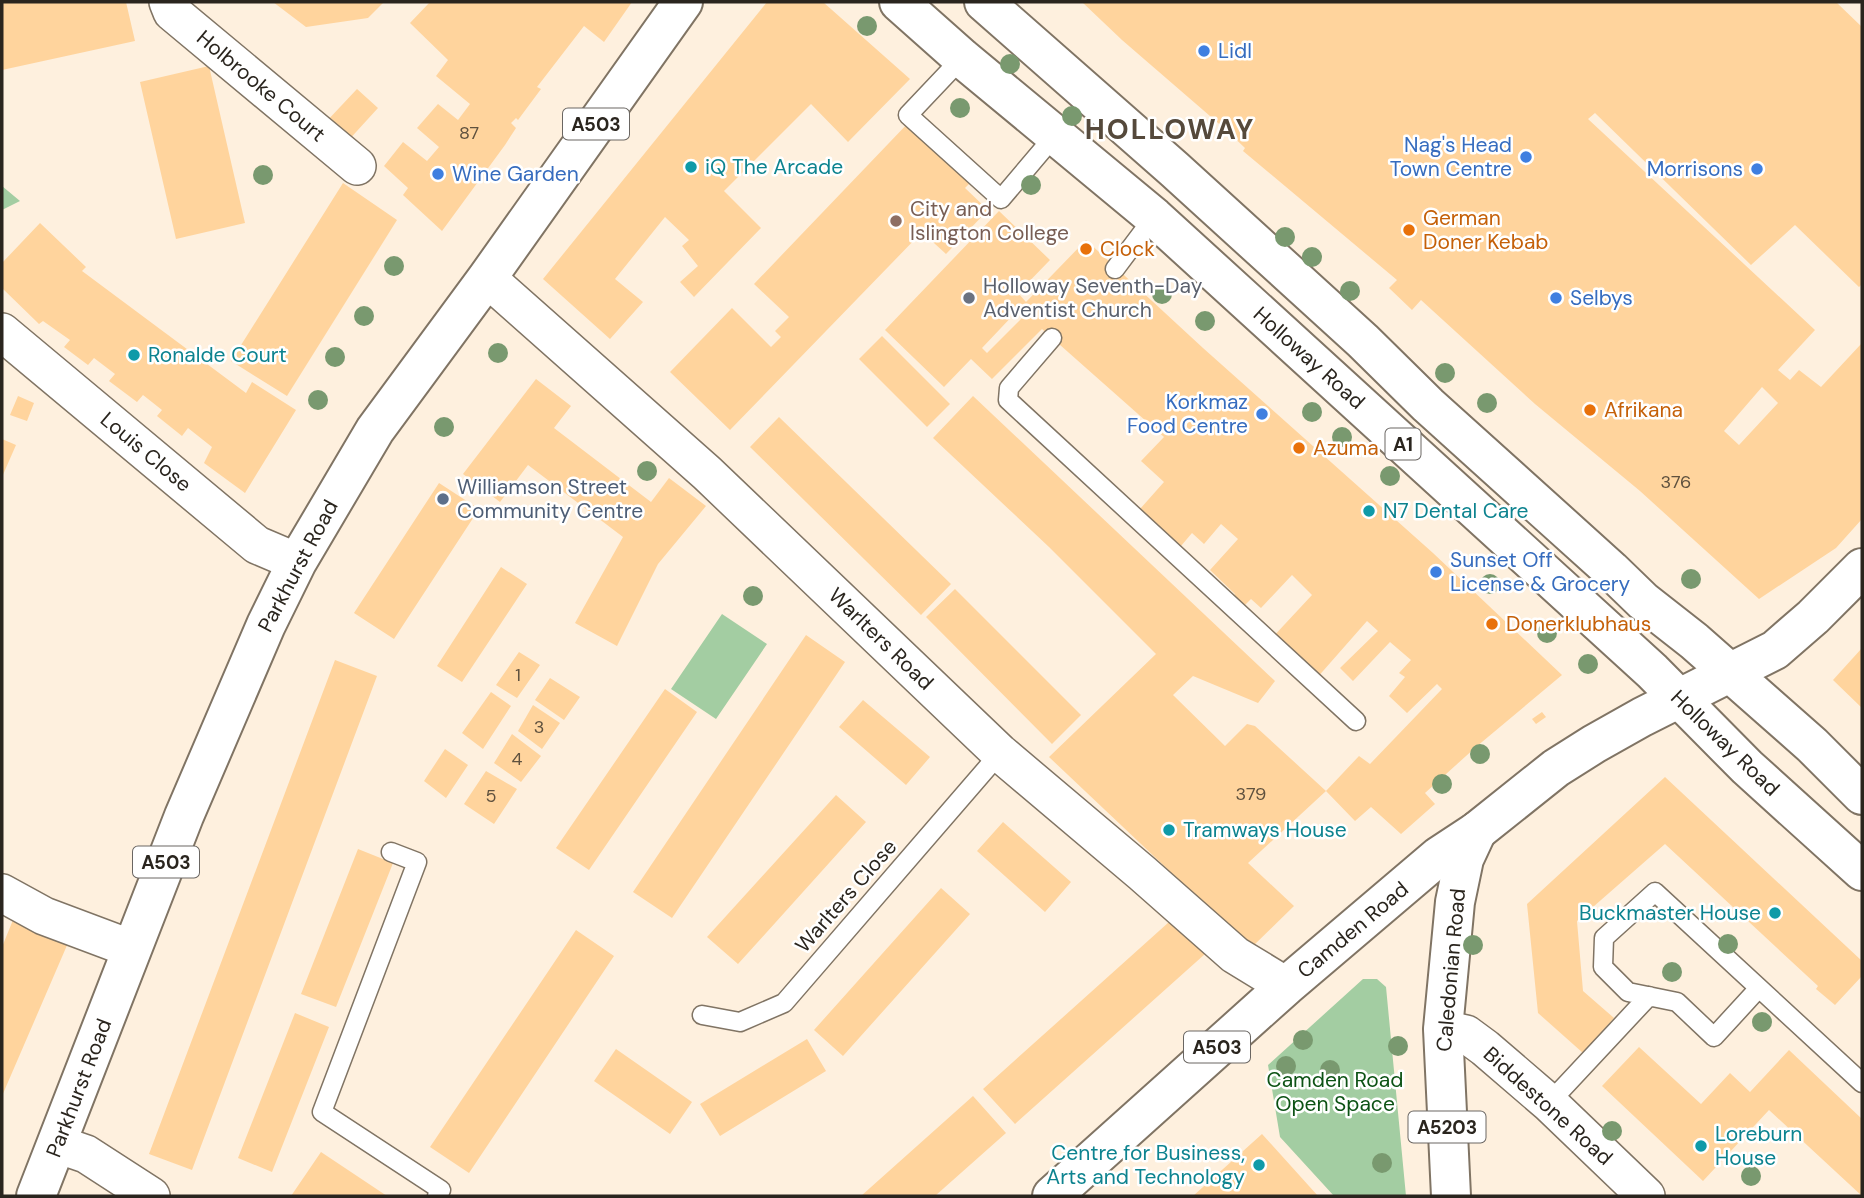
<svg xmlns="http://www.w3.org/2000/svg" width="1864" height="1198" viewBox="0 0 1864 1198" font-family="'DM Sans',sans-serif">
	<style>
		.green { fill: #a3cda2 }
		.building { fill: #ffd49d; fill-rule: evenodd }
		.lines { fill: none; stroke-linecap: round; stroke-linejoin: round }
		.lane-casing { stroke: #807464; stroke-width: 21 }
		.street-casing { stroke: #807464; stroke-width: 40 }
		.primary-casing { stroke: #807464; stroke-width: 42 }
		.highway-casing { stroke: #807464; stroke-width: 42 }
		.lane { stroke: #fff; stroke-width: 18 }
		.street { stroke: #fff; stroke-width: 37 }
		.primary { stroke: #fff; stroke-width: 38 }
		.highway { stroke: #fff; stroke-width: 38 }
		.tree { fill: #79996f }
		.shop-dot { fill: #3f7fe0; stroke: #fff; stroke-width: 2.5 }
		.culture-dot { fill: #0f9aa8; stroke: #fff; stroke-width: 2.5 }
		.education-dot { fill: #8d6e63; stroke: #fff; stroke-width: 2.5 }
		.food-dot { fill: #e8710a; stroke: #fff; stroke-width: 2.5 }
		.worship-dot { fill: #6b7280; stroke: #fff; stroke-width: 2.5 }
		.service-dot { fill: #5c6f8a; stroke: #fff; stroke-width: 2.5 }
		.labels { text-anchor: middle; stroke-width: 5; stroke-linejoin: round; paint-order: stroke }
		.number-label { font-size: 18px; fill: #5f513e }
		.shield { fill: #fff; stroke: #6a6662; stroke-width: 2 }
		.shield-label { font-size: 19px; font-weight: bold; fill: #2a251e }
		.shop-label { font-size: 21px; fill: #366cbe; stroke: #fff; text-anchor: start }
		.street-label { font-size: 21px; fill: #2a251e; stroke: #fff }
		.culture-label { font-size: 21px; fill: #0d838f; stroke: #fff; text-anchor: start }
		.education-label { font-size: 21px; fill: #785e54; stroke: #fff; text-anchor: start }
		.food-label { font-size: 21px; fill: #c56008; stroke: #fff; text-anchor: start }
		.worship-label { font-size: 21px; fill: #5b616d; stroke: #fff; text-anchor: start }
		.service-label { font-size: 21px; fill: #4e5e75; stroke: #fff; text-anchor: start }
		.park-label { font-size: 21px; fill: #0c5214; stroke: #fff }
		.district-label { font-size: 28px; font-weight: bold; letter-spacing: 2px; fill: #55493b; stroke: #fff }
	</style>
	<rect width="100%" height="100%" fill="#fef0de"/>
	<!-- green -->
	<path class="green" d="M2 186 20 201 2 210Z
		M722 614 767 644 716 719 671 689Z
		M1363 979H1377L1386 987 1406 1196H1334L1280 1137 1268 1065Z"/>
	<!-- building -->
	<path class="building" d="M2 2H126L135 41 2 70Z
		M273 2H384L368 18 306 27Z
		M430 2H632L604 42 584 26 537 87 541 89 518 120 516 118 511 123 516 128 505 145 442 231 403 195 408 188 384 166 403 142 427 161 439 147 417 128 438 104 458 120 470 104 436 76 448 60 410 23Z
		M767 2H823L910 79 848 142 811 104 724 191 761 228 694 297 680 282 698 266 682 246 689 240 665 217 615 279 643 302 610 339 543 279Z
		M1082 2H1836L1862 27V284L1859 287 1795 225 1751 265 1595 113 1588 119 1815 330 1778 370 1790 380 1799 370 1821 387 1862 343V519L1836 548 1759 599 1640 491 1535 404 1421 300 1412 310 1389 288 1397 280 1243 151 1245 148 1225 129 1122 40ZM1762 387 1778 403 1739 445 1724 431Z
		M209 66 245 223 176 239 140 82Z
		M357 89 378 108 346 143 325 123Z
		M911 120 973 180 965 188 988 210 946 254 922 232 730 430 670 372 732 308 771 347 781 337 775 331 789 317 754 284Z
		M343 183 397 220 287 396 231 361Z
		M999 211 1050 260 1018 293 1026 302 1086 240 1203 348 1433 553 1562 675 1476 747 1425 793 1435 804 1401 834 1371 807 1355 821 1326 791 1248 863 1294 906 1251 948 1049 757 1156 654 1049 547 933 438 973 396 1275 681 1258 703 1193 676 1173 695 1225 746 1247 724 1255 726 1326 791 1359 756 1370 764 1442 689 1437 684 1407 713 1389 696 1405 677 1399 673 1411 660 1390 642 1353 681 1340 668 1378 631 1367 621 1316 679 1271 639 1312 595 1292 575 1261 608 1251 599 1243 607 1232 598 1235 594 1210 570 1238 539 1221 524 1204 544 1192 533 1181 546 1140 509 1164 482 1141 461 1164 437 1042 329 992 379 971 359 944 387 885 330ZM1020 308 1027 313 987 353 982 348Z
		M40 223 86 267 82 271 246 393 252 382 296 410 245 493 204 463 212 447 188 428 182 436 157 416 162 410 143 395 137 402 109 381 115 374 94 358 88 365 64 347 70 340 43 321 39 324 2 288V263Z
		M882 336 950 404 927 427 859 359Z
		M536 379 571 406 554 428 651 502 669 478 706 506 658 564 617 646 575 623 623 537 528 465 500 502 463 474Z
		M18 396 34 403 27 421 10 415Z
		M779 417 951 584 921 615 750 447Z
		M2 439 16 445 2 477Z
		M439 483 479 509 394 639 354 613Z
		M501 567 527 584 462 682 437 666Z
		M955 589 1081 715 1052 744 926 617Z
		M806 635 845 662 672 918 633 892Z
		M1862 648V708L1833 680Z
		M519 652 540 665 517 698 496 685Z
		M335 660 377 676 192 1170 149 1154Z
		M550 678 580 697 564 720 535 700Z
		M665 689 697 712 589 870 556 848Z
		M491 692 511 706 483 749 462 733Z
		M863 700 930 757 906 785 839 727Z
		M533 705 560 723 542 749 518 731Z
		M1542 712 1546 717 1536 724 1532 719Z
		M512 734 541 756 521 782 494 763Z
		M445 749 468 765 446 798 424 781Z
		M486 771 517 789 494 824 464 804Z
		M1665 777 1862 961V976L1835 1005 1816 989 1818 986 1665 844 1577 921 1583 991 1614 1018 1583 1053 1538 1013 1527 904Z
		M836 795 866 822 738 964 707 937Z
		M1003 822 1071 882 1045 912 977 851Z
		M358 849 393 863 336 1007 301 994Z
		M941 888 970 914 843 1056 814 1030Z
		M13 920 68 943 2 1096V947Z
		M1169 922 1205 954 1015 1124 983 1089Z
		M576 930 614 956 469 1173 430 1147Z
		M295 1013 329 1027 272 1172 238 1158Z
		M807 1039 826 1071 720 1136 700 1104Z
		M1639 1047 1701 1104 1730 1073 1750 1092 1789 1050 1862 1119V1196L1769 1110 1703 1181 1602 1086Z
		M616 1049 692 1102 670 1134 594 1081Z
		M973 1096 1006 1133 935 1196H861Z
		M1262 1134 1318 1196H1193Z
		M321 1152 387 1196H291Z"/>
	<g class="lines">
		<defs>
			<path id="lane" d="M962 58 908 115 1001 199 1056 134
				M1115 269 1154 217
				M1052 338 1009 388 1008 400 1356 721
				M391 852 417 862 322 1112 441 1190 437 1196
				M1758 989 1714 1037 1677 1002 1628 992 1603 967 1604 938 1655 892 1862 1083
				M702 1015 740 1022 784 1003 1000 753
				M1549 1103 1649 996"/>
			<path id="street" d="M168 2 172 12 357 166
				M487 278 707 473 1000 753 1142 873 1235 955 1286 986
				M2 332 257 545 297 562
				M2 893 44 916 132 949
				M1443 1029 1466 1034 1485 1048 1549 1103 1646 1196
				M57 1144 86 1154 151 1196"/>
			<path id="primary" d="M1451 1196 1443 1029 1455 902 1464 859 1477 831"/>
			<path id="highway" d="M899 2 962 58 1154 217 1652 671 1747 767 1862 871
				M984 2 1174 169 1363 341 1428 405 1611 570 1643 601 1694 641 1812 745 1862 795
				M36 1196 184 816 266 625 297 562 375 430 487 278 683 2
				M1052 1196 1286 986 1439 856 1477 831 1556 768 1594 744 1642 717 1775 650 1813 617 1862 568"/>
		</defs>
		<!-- lane casing -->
		<use href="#lane" class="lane-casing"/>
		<!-- street casing -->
		<use href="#street" class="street-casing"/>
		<!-- primary casing -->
		<use href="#primary" class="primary-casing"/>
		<!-- highway casing -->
		<use href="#highway" class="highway-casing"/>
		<!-- lane -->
		<use href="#lane" class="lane"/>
		<!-- street -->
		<use href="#street" class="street"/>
		<!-- primary -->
		<use href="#primary" class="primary"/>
		<!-- highway -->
		<use href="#highway" class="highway"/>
	</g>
	<!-- trees -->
	<g class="tree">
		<circle cx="867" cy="26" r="10"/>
		<circle cx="1010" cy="64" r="10"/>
		<circle cx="960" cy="108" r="10"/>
		<circle cx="1072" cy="116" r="10"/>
		<circle cx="263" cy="175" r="10"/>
		<circle cx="1031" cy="185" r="10"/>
		<circle cx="1285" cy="237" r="10"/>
		<circle cx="1312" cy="257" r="10"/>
		<circle cx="394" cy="266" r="10"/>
		<circle cx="1350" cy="291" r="10"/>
		<circle cx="1162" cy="294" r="10"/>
		<circle cx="364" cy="316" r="10"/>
		<circle cx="1205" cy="321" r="10"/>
		<circle cx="498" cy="353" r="10"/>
		<circle cx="335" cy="357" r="10"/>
		<circle cx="1445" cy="373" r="10"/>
		<circle cx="318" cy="400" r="10"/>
		<circle cx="1487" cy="403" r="10"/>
		<circle cx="1312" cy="412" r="10"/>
		<circle cx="444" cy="427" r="10"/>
		<circle cx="1342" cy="437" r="10"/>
		<circle cx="647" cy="471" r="10"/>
		<circle cx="1390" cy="476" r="10"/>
		<circle cx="1691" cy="579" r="10"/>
		<circle cx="1490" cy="584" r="10"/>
		<circle cx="753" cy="596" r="10"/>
		<circle cx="1547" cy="633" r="10"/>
		<circle cx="1588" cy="664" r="10"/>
		<circle cx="1480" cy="754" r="10"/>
		<circle cx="1442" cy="784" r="10"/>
		<circle cx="1728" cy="944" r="10"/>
		<circle cx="1473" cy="945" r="10"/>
		<circle cx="1672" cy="972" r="10"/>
		<circle cx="1762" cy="1022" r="10"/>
		<circle cx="1303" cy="1040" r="10"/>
		<circle cx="1398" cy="1046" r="10"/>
		<circle cx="1286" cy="1066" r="10"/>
		<circle cx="1330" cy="1070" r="10"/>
		<circle cx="1612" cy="1131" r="10"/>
		<circle cx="1382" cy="1163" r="10"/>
		<circle cx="1751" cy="1176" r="10"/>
	</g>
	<!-- markers -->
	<g class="shop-dot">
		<circle cx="1204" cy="51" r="7"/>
		<circle cx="1526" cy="157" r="7"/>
		<circle cx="1757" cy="169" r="7"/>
		<circle cx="438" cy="174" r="7"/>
		<circle cx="1556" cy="298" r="7"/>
		<circle cx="1262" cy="414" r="7"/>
		<circle cx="1436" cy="572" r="7"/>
	</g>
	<g class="culture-dot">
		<circle cx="691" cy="167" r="7"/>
		<circle cx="134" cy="355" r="7"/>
		<circle cx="1369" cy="511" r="7"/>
		<circle cx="1169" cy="830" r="7"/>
		<circle cx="1775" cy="913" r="7"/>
		<circle cx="1701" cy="1146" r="7"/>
		<circle cx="1259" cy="1165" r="7"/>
	</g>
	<circle class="education-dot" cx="896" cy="221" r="7"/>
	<g class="food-dot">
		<circle cx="1409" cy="230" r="7"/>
		<circle cx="1086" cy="249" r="7"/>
		<circle cx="1590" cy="410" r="7"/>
		<circle cx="1299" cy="448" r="7"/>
		<circle cx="1492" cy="624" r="7"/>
	</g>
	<circle class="worship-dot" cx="969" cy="298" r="7"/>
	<circle class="service-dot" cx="443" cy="499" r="7"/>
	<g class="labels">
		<!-- number labels -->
		<g class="number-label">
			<text x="469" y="139">87</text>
			<text x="1676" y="488">376</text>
			<text x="518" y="681">1</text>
			<text x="539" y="733">3</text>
			<text x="517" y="765">4</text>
			<text x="1251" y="800">379</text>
			<text x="491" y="802">5</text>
		</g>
		<!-- shield labels -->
		<g class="shield">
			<rect x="563" y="108.5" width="66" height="31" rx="5"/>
			<rect x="1385.5" y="428.5" width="35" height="31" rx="5"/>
			<rect x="133" y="846.5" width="66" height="31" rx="5"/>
			<rect x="1184" y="1031.5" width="66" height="31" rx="5"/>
			<rect x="1408.5" y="1111.5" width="77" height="31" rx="5"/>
		</g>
		<g class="shield-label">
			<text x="596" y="131">A503</text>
			<text x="1403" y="451">A1</text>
			<text x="166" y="869">A503</text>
			<text x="1217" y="1054">A503</text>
			<text x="1447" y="1134">A5203</text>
		</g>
		<!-- shop labels -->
		<g class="shop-label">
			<text x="1218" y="58">Lidl</text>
			<text x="1512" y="152" text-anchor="end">Nag's Head<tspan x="1512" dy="24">Town Centre</tspan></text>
			<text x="1743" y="176" text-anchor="end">Morrisons</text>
			<text x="452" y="181">Wine Garden</text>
			<text x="1570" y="305">Selbys</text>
			<text x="1248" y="409" text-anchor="end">Korkmaz<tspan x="1248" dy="24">Food Centre</tspan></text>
			<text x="1450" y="567">Sunset Off<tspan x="1450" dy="24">License &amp; Grocery</tspan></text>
		</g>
		<!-- street labels -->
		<g class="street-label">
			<text transform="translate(261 86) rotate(40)" y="7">Holbrooke Court</text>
			<text transform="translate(1309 358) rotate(42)" y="7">Holloway Road</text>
			<text transform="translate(146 452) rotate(40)" y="7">Louis Close</text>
			<text transform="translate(298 566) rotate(-62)" y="7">Parkhurst Road</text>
			<text transform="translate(881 639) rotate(44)" y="7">Warlters Road</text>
			<text transform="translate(1725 743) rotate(44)" y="7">Holloway Road</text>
			<text transform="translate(846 896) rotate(-49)" y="7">Warlters Close</text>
			<text transform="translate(1353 930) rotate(-40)" y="7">Camden Road</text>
			<text transform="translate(1451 970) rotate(-85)" y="7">Caledonian Road</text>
			<text transform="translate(79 1088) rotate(-69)" y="7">Parkhurst Road</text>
			<text transform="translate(1548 1106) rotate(42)" y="7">Biddestone Road</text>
		</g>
		<!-- culture labels -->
		<g class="culture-label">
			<text x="705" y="174">iQ The Arcade</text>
			<text x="148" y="362">Ronalde Court</text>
			<text x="1383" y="518">N7 Dental Care</text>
			<text x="1183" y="837">Tramways House</text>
			<text x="1761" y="920" text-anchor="end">Buckmaster House</text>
			<text x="1715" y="1141">Loreburn<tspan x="1715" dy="24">House</tspan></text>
			<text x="1245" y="1160" text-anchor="end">Centre for Business,<tspan x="1245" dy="24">Arts and Technology</tspan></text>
		</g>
		<!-- education labels -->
		<g class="education-label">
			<text x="910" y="216">City and<tspan x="910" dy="24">Islington College</tspan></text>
		</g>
		<!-- food labels -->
		<g class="food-label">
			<text x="1423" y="225">German<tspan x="1423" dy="24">Doner Kebab</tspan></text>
			<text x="1100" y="256">Clock</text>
			<text x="1604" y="417">Afrikana</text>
			<text x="1313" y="455">Azuma</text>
			<text x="1506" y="631">Donerklubhaus</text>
		</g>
		<!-- worship labels -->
		<g class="worship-label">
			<text x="983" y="293">Holloway Seventh-Day<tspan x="983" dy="24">Adventist Church</tspan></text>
		</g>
		<!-- service labels -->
		<g class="service-label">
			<text x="457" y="494">Williamson Street<tspan x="457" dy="24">Community Centre</tspan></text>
		</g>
		<!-- park labels -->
		<g class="park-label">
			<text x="1335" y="1087">Camden Road<tspan x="1335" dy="24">Open Space</tspan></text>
		</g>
		<!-- district labels -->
		<g class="district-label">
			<text x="1170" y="139">HOLLOWAY</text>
		</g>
	</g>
	<!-- border -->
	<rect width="1864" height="1198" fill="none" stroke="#2a251e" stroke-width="7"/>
</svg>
